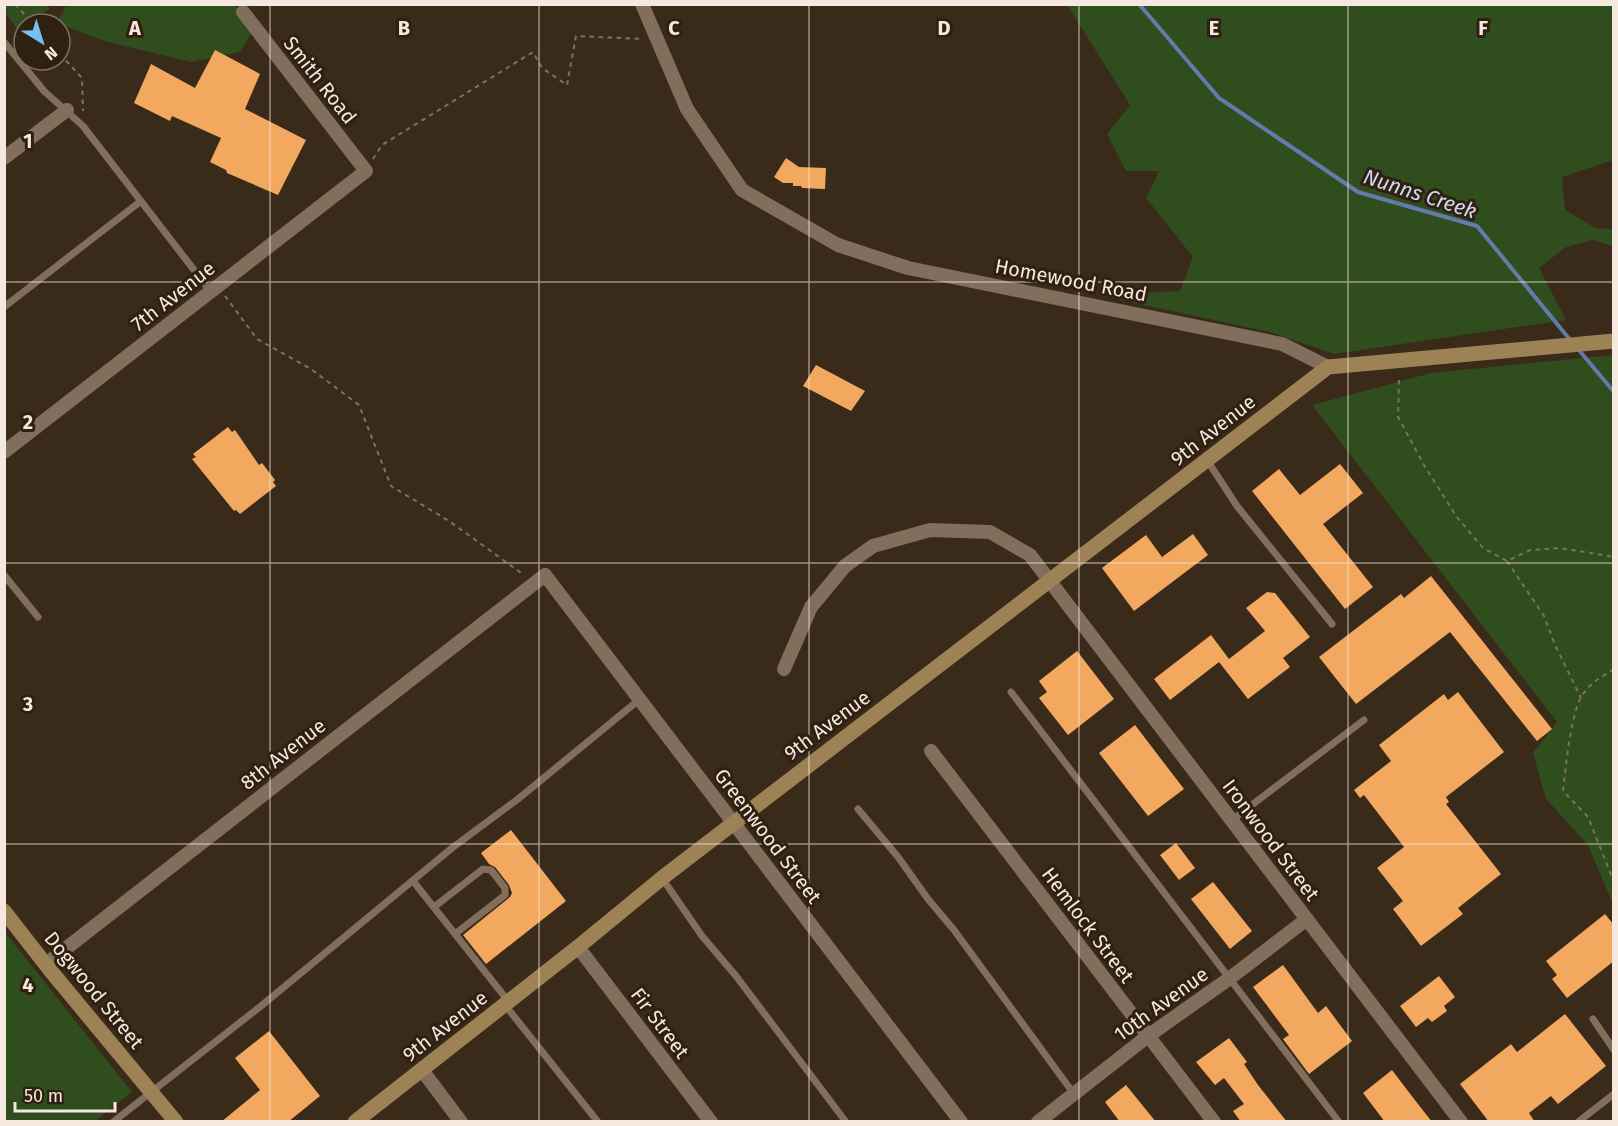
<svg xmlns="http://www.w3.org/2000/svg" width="1618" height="1126" viewBox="0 0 1618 1126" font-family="'Fira Sans',sans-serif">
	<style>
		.green { fill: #304d1d }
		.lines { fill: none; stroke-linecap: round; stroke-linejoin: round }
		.stream { stroke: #627baa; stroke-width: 4 }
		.building { fill: #f2a85e }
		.path { stroke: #7e7063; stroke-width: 2; stroke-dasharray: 4.5 4.5; stroke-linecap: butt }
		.service { stroke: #816e5d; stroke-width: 7 }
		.minor { stroke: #816e5d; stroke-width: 14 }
		.secondary { stroke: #9d8255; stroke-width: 15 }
		.grid { fill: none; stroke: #f4e8df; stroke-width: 1.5; stroke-opacity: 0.55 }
		.labels { text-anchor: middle; stroke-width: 6; stroke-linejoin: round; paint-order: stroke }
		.street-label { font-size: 20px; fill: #f4e8df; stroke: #302011 }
		.water-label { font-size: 21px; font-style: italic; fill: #cdd9ed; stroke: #302011 }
		.grid-label { font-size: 20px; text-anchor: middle; font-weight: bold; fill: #f4e8df; stroke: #302011; stroke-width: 6; stroke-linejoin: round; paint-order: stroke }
	</style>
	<rect width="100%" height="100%" fill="#3a2a1a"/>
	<!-- green -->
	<path class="green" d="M234 4 252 32 240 52 191 62 104 41 57 23 66 5Z
		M4 5H48L49 10 26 20 29 24H24V37L5 13Z
		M1064 5H1613V160L1562 177 1565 210 1596 228 1613 229V246L1593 240 1566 247 1539 268 1566 320 1334 354 1270 332 1097 295 1180 291 1193 257 1146 198 1159 171H1126L1107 134 1130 105 1069 8Z
		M1613 355V904L1588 845 1546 799 1533 753 1557 722 1312 405 1431 373Z
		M4 931 132 1092 95 1121H5Z"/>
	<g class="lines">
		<!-- stream -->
		<path class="stream" d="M1139 4 1219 98 1358 192 1477 226 1571 341
			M1578 349 1614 392"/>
	</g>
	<!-- building -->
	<path class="building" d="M215 50 260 74 245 109 306 140 278 195 227 173 226 170 210 162 221 138 172 116 170 121 134 103 151 64 195 88Z
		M786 158 799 167 826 168 825 189 802 188 801 186H793V183H783L774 177Z
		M816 365 865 391 851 411 803 386Z
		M228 427 232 432 235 430 259 465 262 463 275 480 273 482 276 486 240 514 236 510 234 511 192 459 196 457 193 454Z
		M1340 464 1363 493 1323 524 1373 587 1345 609 1252 491 1279 469 1300 495Z
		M1193 534 1208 555 1134 611 1102 568 1146 535 1162 557Z
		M1431 576 1552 729 1537 741 1450 632 1356 704 1319 657 1401 594 1404 598Z
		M1267 592 1275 593 1310 637 1283 658 1290 667 1248 699 1219 662 1170 700 1154 679 1211 635 1229 659 1265 631 1246 608Z
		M1077 651 1114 699 1068 735 1039 698 1047 692 1039 681Z
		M1458 692 1504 752 1446 797 1449 802 1446 804 1501 874 1458 908 1463 914 1421 946 1393 909 1403 901 1377 868 1404 847 1364 795 1360 798 1354 790 1391 761 1379 745 1444 694 1448 700Z
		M1135 725 1184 789 1148 816 1099 753Z
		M511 830 566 901 486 964 463 935 510 897 512 893 509 885 495 867 489 864 481 853Z
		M1176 843 1195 868 1179 880 1160 855Z
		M1213 882 1252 931 1230 949 1191 899Z
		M1605 914 1614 925V961L1567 998 1552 979 1557 975 1546 961Z
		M1283 965 1318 1013 1326 1006 1352 1041 1309 1074 1283 1039 1289 1035 1253 987Z
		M1439 976 1455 997 1444 1006 1447 1011 1432 1022 1428 1018 1416 1027 1400 1006Z
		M1565 1014 1606 1066 1558 1104 1551 1096 1529 1113 1535 1122H1489L1460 1084 1511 1044 1517 1052Z
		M269 1031 320 1096 288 1122H221L260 1090 235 1058Z
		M1229 1038 1247 1062 1244 1064 1258 1085 1287 1122H1241L1233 1111 1244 1104 1224 1078 1215 1085 1196 1062Z
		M1392 1070 1411 1095 1432 1122H1385L1363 1093Z
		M1126 1085 1156 1122H1120L1105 1102Z"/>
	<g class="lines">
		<!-- path -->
		<path class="path" d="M15 4 33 24
			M60 54 82 78 83 111
			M373 159 382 145 533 52 542 68 567 85 576 36 643 39
			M225 296 257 339 311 369 359 405 391 486 449 521 524 575
			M1399 380 1398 417 1424 465 1456 516 1483 548 1507 561 1530 550 1560 548 1614 557
			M1507 561 1544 616 1555 645 1581 698
			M1614 669C1601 677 1589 684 1581 697 1570 719 1566 766 1563 791L1588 817 1614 882"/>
		<!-- service -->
		<path class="service" d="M4 42 44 91 83 126 211 292
			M4 307 141 201
			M1207 460 1237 506 1332 624
			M4 575 38 617
			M1011 692 1339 1122
			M858 809 898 857 928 899 954 930 1074 1094
			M1232 820 1364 720
			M662 878 702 936 736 976 846 1122
			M413 881 509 1002
			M434 907 483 869 491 870 505 888V895L455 934
			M505 1005 598 1122
			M1593 1019 1614 1050
			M113 1122 261 1006 452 848 518 799 640 699
			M1578 1122 1614 1094"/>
		<!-- minor -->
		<path class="minor" d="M642 4 687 109 742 190 838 245 908 268 1282 344 1328 367
			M4 158 67 110
			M4 452 366 171 243 12
			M784 669 811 607 845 566 873 546 930 530 990 532 1030 555 1461 1122
			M931 751 1214 1122
			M578 947 711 1122
			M46 964 545 575 961 1122
			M422 1070 461 1122
			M1038 1122 1148 1036 1230 978 1307 919"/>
		<!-- secondary -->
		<path class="secondary" d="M4 911 50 970 176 1122
			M355 1122 578 947 662 878 1328 367 1614 341"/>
	</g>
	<!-- grid -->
	<path class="grid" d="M270 4V1122M539 4V1122M809 4V1122M1079 4V1122M1348 4V1122M4 282H1614M4 563H1614M4 844H1614"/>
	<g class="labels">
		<!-- street labels -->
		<g class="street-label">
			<text transform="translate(320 80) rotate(52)" y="7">Smith Road</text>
			<text transform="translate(1071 280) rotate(11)" y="7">Homewood Road</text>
			<text transform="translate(173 296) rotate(-38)" y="7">7th Avenue</text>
			<text transform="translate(1213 430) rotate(-38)" y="7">9th Avenue</text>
			<text transform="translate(827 725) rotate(-37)" y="7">9th Avenue</text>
			<text transform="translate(283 754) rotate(-38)" y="7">8th Avenue</text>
			<text transform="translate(768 836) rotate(53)" y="7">Greenwood Street</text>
			<text transform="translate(1271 840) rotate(53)" y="7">Ironwood Street</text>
			<text transform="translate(1088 925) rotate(53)" y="7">Hemlock Street</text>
			<text transform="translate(94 990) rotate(51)" y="7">Dogwood Street</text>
			<text transform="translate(1161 1004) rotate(-36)" y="7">10th Avenue</text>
			<text transform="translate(660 1023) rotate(53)" y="7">Fir Street</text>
			<text transform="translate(445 1026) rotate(-38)" y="7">9th Avenue</text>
		</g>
		<!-- water labels -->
		<g class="water-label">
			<text transform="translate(1420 194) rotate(18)" y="7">Nunns Creek</text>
		</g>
	</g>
	<g class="grid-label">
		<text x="135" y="35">A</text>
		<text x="404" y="35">B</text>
		<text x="674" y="35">C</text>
		<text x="944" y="35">D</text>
		<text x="1214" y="35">E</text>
		<text x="1483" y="35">F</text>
		<text x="28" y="148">1</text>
		<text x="28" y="429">2</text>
		<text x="28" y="711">3</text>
		<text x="28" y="992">4</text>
	</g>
	<!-- border -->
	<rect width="1618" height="1126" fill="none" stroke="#f4e8df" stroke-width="12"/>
	<!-- north arrow -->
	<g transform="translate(42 42) rotate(142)"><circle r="28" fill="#302011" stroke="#7e7063" stroke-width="1.5"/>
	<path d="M0-4.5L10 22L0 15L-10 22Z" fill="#77bff7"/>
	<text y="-9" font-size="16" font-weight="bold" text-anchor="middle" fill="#f4e8df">N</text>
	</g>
	<!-- scale -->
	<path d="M15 1102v9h100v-9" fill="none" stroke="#f4e8df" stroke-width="3"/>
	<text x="24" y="1102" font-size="18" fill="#f4e8df" stroke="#302011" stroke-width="4.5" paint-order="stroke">50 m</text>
</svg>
